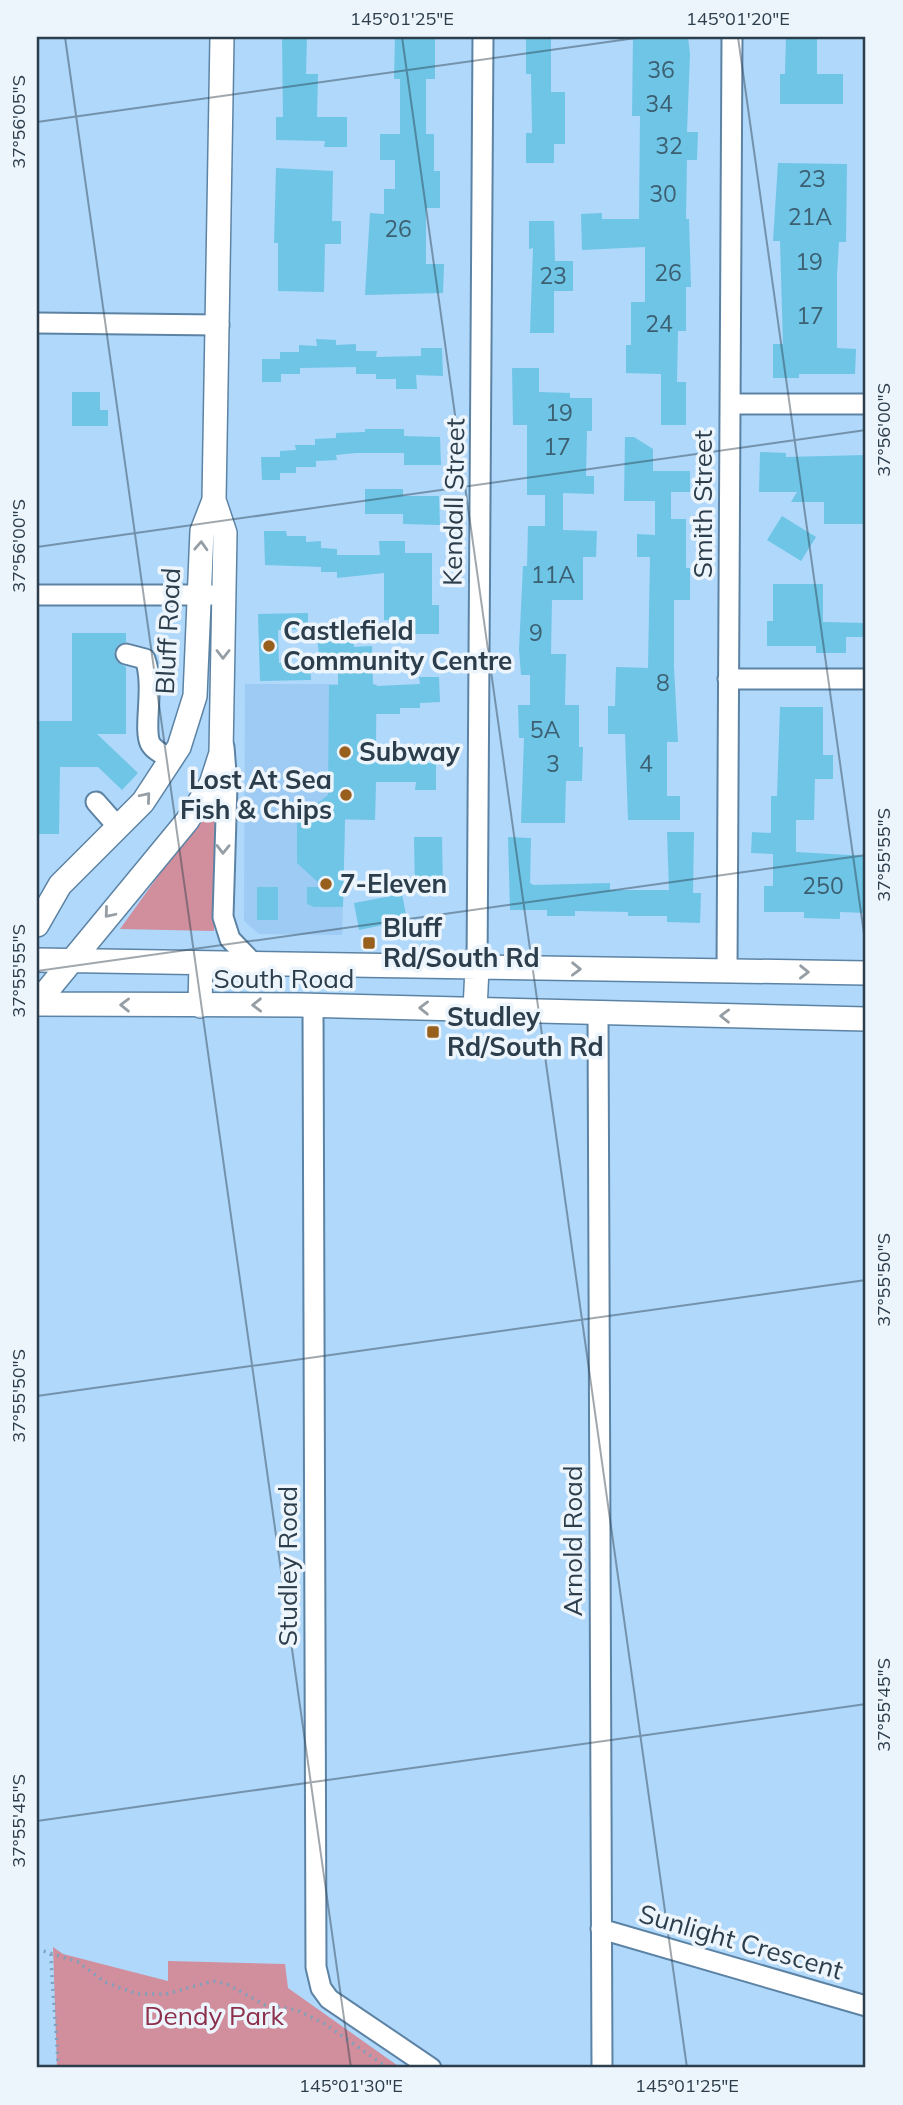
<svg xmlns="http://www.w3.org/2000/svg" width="903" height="2105" viewBox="0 0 903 2105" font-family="Mulish,sans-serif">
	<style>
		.built { fill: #9ecbf3 }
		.green { fill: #d18e9c }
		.building { fill: #6ec5e6 }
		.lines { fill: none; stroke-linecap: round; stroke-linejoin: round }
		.minor-casing { stroke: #5d83a4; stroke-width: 23 }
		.major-casing { stroke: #5d83a4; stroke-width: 26 }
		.path { stroke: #80a0bc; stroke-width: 3.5; stroke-dasharray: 2 5; stroke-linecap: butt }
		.minor { stroke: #fff; stroke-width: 19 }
		.major { stroke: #fff; stroke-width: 23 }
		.oneway { stroke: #969ea5 }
		.ticks { fill: none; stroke: #2c3d4b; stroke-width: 2; stroke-opacity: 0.45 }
		.poi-dot { fill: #995f1d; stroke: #ecf4fc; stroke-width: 2.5 }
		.labels { text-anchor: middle; stroke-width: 7; stroke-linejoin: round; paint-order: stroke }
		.number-label { font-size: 23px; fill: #3c5f72 }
		.street-label { font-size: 26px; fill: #2c3d4b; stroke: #ecf4fc }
		.poi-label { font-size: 26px; font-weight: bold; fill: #2c3d4b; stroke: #ecf4fc; text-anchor: start }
		.park-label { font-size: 26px; fill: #8c304c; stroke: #ecf4fc }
		.neatline { fill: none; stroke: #2c3d4b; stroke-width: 2.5 }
		.ticks-label { font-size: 18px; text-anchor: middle; fill: #2c3d4b }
	</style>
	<rect width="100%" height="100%" fill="#afd8fb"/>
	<!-- built -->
	<path class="built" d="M245 684H377L375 820H345L342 935 259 934 244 921Z"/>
	<!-- green -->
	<path class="green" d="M215 797H218L220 816 214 836V931L120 929Z
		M53 1947 63 1954 168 1981V1961L285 1964 288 1988 401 2068H57Z"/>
	<!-- building -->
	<path class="building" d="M282 37H307L306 74H318L317 117H347V147H324L325 141 276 140V117H283Z
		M395 37H435V79H426V134H434V171H440V208H426V264H444L443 293 365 295 370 213 384 214V189H395V160H380V134H400V79H394Z
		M526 37H551V92H565V144H554V163H526V133H532L531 74H526Z
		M633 37H688L690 54 687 132H698L697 160H687L686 219H689L691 287H686V331H678L677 382H686V425H661V374L626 373V345H631V302H645V247L582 250 581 214 602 213V219H639L640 116H632Z
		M786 37H817V74H843V104H780V74H785Z
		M778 163 847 164 846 242H839L837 275V348L856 349 855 374H799V378H773V344H783L780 241H773Z
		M276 168 333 171 332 221H341V244H325L324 292 278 291V243H274Z
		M529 221H554L555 261H573V291H554V333H530L533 248 529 249Z
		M316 339 336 340V345L356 344V351H377L376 357 421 356V348H442L443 376 416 375 417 389H396V379H376V374H356V367L300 368V374H281V382H262V359H280V352H299V345L317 346Z
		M512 368H539V392L570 393V398H592V431H587L586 476H594V494L563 493V530L597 531 596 557H583V600H552L551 654H566L565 705H579V747H583L582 781H566L565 823H521L524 738H519L518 705H530V675H521L519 649 523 566H527L528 526H545V495H527V425H513Z
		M72 392H100V410H108V426H72Z
		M365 429H404V436L440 437 441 465H404V453H356L336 455 337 460 316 461V467H296V473H280V480H262L261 457H280V451L296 450 295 445H315V439L336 438V433L365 432Z
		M625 437H634L653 449V471H690V492H671V519H686V568H690V600H674V667L678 742H667V796H680V820H628L625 734H608V706H615L616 667 648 668 650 557H637V534L655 535V501H624Z
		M760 452 786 453V457L866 455V524H824V502H791L797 492H759Z
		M365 489H403V496H439L440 525 403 524V514H365Z
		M782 516 816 537 801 561 767 540Z
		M264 531H286L287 536H306V542L321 541V548L337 549V555H380L379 541H405V553H432V605H439V634H413V621L384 620V573L337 578V572H321V567L265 565Z
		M773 584H823V622L866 623V637H846V653H816V646H767V621H773Z
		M308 613V629L278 630 279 663H310L311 680 260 681 258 614Z
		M72 633H126V642L118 645 114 652 117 662 126 667V734H97L138 773 122 790 98 767H60L59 834H37V721H72Z
		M337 633V640H353L354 647 372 646 373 684 377 686 420 684 419 677H439L440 702 420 703V708H400V714H376V748H398V755H415V763H436V790H415L416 782H376L375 820 345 819 343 907H314L307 904V887H323L297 863V820L328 795 329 685H338V656L319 657 317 634Z
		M780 707H823V755H833V779H815L814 820H796V852L866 856V913L840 912V919L804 918V912H764V886H773V854L751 853 752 832 771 833V796H777Z
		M667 832H694L693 893H701L700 923 667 922V916H628V912L575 911V916H547V910H510L508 837 531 838 530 883 534 885 610 883V890H669Z
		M414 837H442L443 890H415Z
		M257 887H278V920H257Z
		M402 894 407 920 359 930 354 903Z"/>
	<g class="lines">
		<defs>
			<path id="minor" d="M37 323 219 325
				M730 404H866
				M37 595H223
				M126 654 145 659C155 686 143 727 150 743 154 751 165 755 172 760
				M728 679H866
				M224 747 227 785 223 917 230 939 254 964
				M96 802 118 827
				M477 968 483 37
				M727 971 732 37
				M313 1005 316 1967 321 1988 329 1999 431 2068
				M598 1013 602 2068
				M601 1929 866 2006"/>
			<path id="major" d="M37 925 60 885 143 802 179 747 195 696 202 531 214 500
				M37 960 866 973
				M37 1003 187 821 211 784 221 753 225 533 214 500 222 37
				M37 1004 300 1005 866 1019
				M200 1006 201 963
				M475 1010 477 968"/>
		</defs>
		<!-- minor casing -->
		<use href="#minor" class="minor-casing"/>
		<!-- major casing -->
		<use href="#major" class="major-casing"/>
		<!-- path -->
		<path class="path" d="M37 1949 78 1962 105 1982 137 1994H166L213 1981 227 1984 265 2005 297 2010 325 2024 388 2068
			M51 1954C52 1993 57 2029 58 2068"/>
		<!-- minor -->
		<use href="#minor" class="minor"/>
		<!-- major -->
		<use href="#major" class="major"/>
	</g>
	<!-- one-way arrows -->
	<defs><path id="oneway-chevron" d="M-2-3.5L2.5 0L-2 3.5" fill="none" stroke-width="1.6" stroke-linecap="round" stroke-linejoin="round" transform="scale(1.75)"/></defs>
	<g class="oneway">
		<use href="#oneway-chevron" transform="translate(201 546) rotate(-87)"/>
		<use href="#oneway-chevron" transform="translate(223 654) rotate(90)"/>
		<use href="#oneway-chevron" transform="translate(146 797) rotate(-50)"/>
		<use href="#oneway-chevron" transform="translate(223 849) rotate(91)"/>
		<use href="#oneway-chevron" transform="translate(109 913) rotate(130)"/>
		<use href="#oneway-chevron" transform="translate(576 969) rotate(1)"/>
		<use href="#oneway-chevron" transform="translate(804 972) rotate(1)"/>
		<use href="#oneway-chevron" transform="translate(125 1005) rotate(-179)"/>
		<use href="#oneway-chevron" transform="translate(257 1005) rotate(179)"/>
		<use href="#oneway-chevron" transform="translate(424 1008) rotate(-179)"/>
		<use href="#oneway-chevron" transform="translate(725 1016) rotate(-179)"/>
	</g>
	<!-- ticks -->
	<path class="ticks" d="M65 37 351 2068M402 37 687 2068M738 37 866 948M37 122 643 37M37 547 866 430M37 971 866 855M37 1396 866 1280M37 1821 866 1704"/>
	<!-- markers -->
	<g class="poi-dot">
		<circle cx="269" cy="646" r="7"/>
		<circle cx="345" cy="752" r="7"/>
		<circle cx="346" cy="795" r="7"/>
		<circle cx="326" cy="884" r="7"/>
		<rect x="362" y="936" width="14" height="14" rx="3.5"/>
		<rect x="426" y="1025" width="14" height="14" rx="3.5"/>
	</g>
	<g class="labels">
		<!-- number labels -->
		<g class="number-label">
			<text x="661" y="78">36</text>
			<text x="659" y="112">34</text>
			<text x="669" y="154">32</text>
			<text x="812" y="187">23</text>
			<text x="663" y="202">30</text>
			<text x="810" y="225">21A</text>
			<text x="398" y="237">26</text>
			<text x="809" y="270">19</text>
			<text x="668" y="281">26</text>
			<text x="553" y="284">23</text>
			<text x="810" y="324">17</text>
			<text x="659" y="332">24</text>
			<text x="559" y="421">19</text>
			<text x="557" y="455">17</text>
			<text x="553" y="583">11A</text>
			<text x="536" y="641">9</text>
			<text x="663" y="691">8</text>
			<text x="545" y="738">5A</text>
			<text x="553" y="772">3</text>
			<text x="646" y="772">4</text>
			<text x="823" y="894">250</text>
		</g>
		<!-- street labels -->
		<g class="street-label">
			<text transform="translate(454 502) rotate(-89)" y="9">Kendall Street</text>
			<text transform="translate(703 504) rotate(-90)" y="9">Smith Street</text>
			<text transform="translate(168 631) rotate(-87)" y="9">Bluff Road</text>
			<text x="284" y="988">South Road</text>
			<text transform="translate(573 1541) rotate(-90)" y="9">Arnold Road</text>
			<text transform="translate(288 1566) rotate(-90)" y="9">Studley Road</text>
			<text transform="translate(741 1942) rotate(16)" y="9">Sunlight Crescent</text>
		</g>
		<!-- poi labels -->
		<g class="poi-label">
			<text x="283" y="640">Castlefield<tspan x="283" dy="30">Community Centre</tspan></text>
			<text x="359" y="761">Subway</text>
			<text x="332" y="789" text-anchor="end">Lost At Sea<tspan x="332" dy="30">Fish &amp; Chips</tspan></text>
			<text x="340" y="893">7-Eleven</text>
			<text x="383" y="937">Bluff<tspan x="383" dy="30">Rd/South Rd</tspan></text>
			<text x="447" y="1026">Studley<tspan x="447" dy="30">Rd/South Rd</tspan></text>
		</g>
		<!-- park labels -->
		<g class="park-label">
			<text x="214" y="2025">Dendy Park</text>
		</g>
	</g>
	<!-- border -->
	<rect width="903" height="2105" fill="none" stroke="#ecf4fc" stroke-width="77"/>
	<rect x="38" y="38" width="826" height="2028" class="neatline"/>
	<g class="ticks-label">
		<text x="402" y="25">145°01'25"E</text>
		<text x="738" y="25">145°01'20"E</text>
		<text transform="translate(19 122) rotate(-90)" y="6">37°56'05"S</text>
		<text transform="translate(884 430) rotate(-90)" y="6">37°56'00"S</text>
		<text transform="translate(19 546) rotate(-90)" y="6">37°56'00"S</text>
		<text transform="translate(884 855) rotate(-90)" y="6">37°55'55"S</text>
		<text transform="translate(19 971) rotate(-90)" y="6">37°55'55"S</text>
		<text transform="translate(884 1280) rotate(-90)" y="6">37°55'50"S</text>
		<text transform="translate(19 1396) rotate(-90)" y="6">37°55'50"S</text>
		<text transform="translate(884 1705) rotate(-90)" y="6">37°55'45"S</text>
		<text transform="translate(19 1821) rotate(-90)" y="6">37°55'45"S</text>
		<text x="351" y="2092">145°01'30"E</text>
		<text x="687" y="2092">145°01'25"E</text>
	</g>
</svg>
